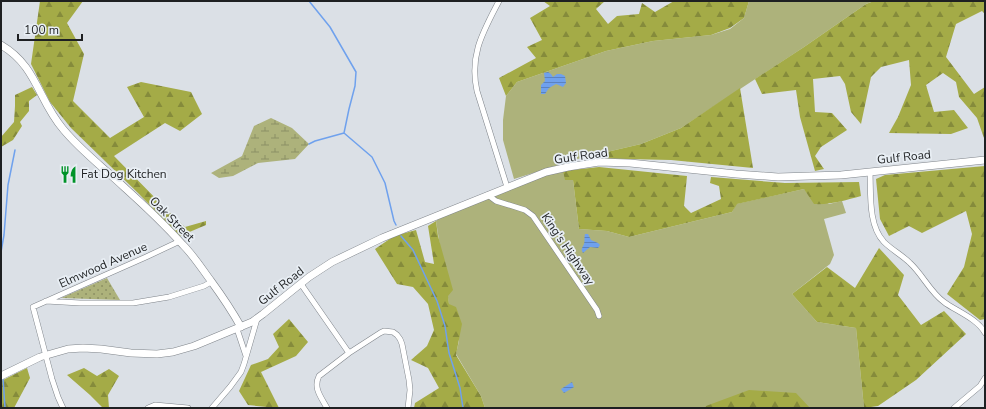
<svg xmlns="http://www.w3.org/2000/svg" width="986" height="409" viewBox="0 0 986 409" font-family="'Nunito Sans',sans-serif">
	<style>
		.grass { fill: #adb27b }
		.forest { fill: url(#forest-firs) }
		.wetland { fill: url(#wetland-marsh) }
		.park { fill: url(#park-dots) }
		.water { fill: url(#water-rules) }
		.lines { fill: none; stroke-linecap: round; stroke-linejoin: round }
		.stream { stroke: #6fa1ed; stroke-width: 1.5 }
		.street-casing { stroke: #7f848a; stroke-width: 6 }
		.secondary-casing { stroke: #7f848a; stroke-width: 8 }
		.street { stroke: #fff; stroke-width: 5 }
		.secondary { stroke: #fff; stroke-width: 7 }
		.labels { text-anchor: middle; stroke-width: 3.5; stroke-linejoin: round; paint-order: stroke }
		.street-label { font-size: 12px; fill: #1e2022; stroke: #e8eef4 }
		.poi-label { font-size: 12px; fill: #1e2022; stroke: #e8eef4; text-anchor: start }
	</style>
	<defs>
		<pattern id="forest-firs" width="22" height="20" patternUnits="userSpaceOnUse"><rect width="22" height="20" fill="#a4ab47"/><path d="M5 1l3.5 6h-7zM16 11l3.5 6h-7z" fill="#858b3b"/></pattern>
		<pattern id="wetland-marsh" width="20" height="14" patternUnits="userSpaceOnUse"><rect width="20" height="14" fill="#adb27b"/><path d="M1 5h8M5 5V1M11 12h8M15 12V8" fill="none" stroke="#8c9064"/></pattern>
		<pattern id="park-dots" width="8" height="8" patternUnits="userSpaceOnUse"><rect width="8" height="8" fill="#adb27b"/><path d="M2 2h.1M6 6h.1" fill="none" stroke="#8c9064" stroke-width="1.8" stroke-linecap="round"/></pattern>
		<pattern id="water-rules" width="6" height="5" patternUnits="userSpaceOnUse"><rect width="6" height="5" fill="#6fa1ed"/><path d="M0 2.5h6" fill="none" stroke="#5b83c0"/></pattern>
	</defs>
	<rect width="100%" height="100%" fill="#dbe0e6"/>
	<!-- grass -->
	<path class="grass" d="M749 1H874L866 4 804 47 681 128 641 144 581 158 514 179 503 140V120L506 96 517 82 606 51 653 41 711 35 730 29 744 18Z
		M563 171 573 180 579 229 607 231 629 237 732 212 736 204 804 189 829 204 842 201 846 213 824 219 834 255 830 264 792 294 817 322 856 328 864 408H485L481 396 456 354 459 341 449 304 436 221 442 216 533 179Z"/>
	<!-- forest -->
	<path class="forest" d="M40 1H83L67 23 84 54 73 101 110 138 144 117 127 87 141 82 191 92 202 114 180 131 165 123 114 156 166 209 185 227 206 221V225L180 236 139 194 71 128 50 102 31 64Z
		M543 1H605L596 9 608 24 617 16 639 14 642 3 655 12 674 1H749L744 18 730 28 711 35 653 41 606 51 517 82 506 96 499 78 536 58 527 47 542 40 530 18 550 6Z
		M874 1H985V14L982 11 956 24 946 57 974 94 985 87V141L977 118 959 97 956 82 943 73 926 85 934 112 954 110 968 128 951 134 889 133 898 117 911 85 909 60 881 67 871 77 861 124 851 112 845 84 840 76 813 79 815 112 832 113 847 130 821 147 815 156 824 169 815 171 800 117 796 90 762 94 755 79 804 47 866 4Z
		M32 87 37 95 29 101V111L20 122 22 126 13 140 1 147V137L14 122 15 106V95Z
		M740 88 753 168 671 160 581 158 641 144 681 128Z
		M985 166V319L980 320 947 294 964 267 972 234 966 211 922 233 909 226 889 236 880 219 876 179 885 175Z
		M599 167 687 176 684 206 691 213 721 199 719 186 710 183 711 177 785 183 859 182 861 196C846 200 831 205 814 204L804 189 737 204 732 212 629 237 607 231 579 229 573 180H565L563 171Z
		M436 221 438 236 453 290 448 296 449 304 456 307 462 324 456 355 481 396 485 408H414L415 403 439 388 428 368 411 360 427 346 434 330 428 304 413 287 397 284 375 249 394 236 416 230 425 262 434 264 428 226Z
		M879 248 904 275 898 295 921 325 944 311 966 334 916 380 878 406 864 408 856 328 817 322 792 294 827 267 855 288Z
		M289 319 308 342 296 356 261 372 279 408H268L267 407 248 405 239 391 251 365 268 359 279 347 273 334Z
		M27 368 30 378 14 408H1V381Z
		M84 368 97 376 109 369 119 376 108 395 109 408H103L90 395 67 375Z
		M749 390 796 393 810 408H705L706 406Z"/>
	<!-- wetland -->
	<path class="wetland" d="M271 118 292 128 309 144 295 159 258 163 233 176 219 178 211 173 242 156 254 126Z"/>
	<!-- park -->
	<path class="park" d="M107 278 120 300 61 298Z"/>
	<!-- water -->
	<path class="water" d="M548 72 551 74 553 77 557 74H561L565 76 566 83 563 87 556 84 549 88 545 94H541V85L545 81 544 73Z
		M585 234H588L591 240 598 243 600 245 598 248 590 247 583 253 582 251C581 248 583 247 584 244 585 241 584 238 585 234Z
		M572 382 574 387 564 393 561 389Z"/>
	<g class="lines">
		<!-- stream -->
		<path class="stream" d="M309 1 330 27 356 72 355 86 349 109 344 133
			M344 133 372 157 385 183 394 221 396 225
			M309 144 315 141 344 133
			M401 236 413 250 437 301 445 326 449 353 460 388 463 408
			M1 252 4 235 8 185 15 150
			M3 378 5 408"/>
		<defs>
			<path id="street" d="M499 1C483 32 469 55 477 91L507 187
				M870 172C871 194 868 225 884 242 892 250 902 255 910 263 923 275 930 292 944 302 956 311 978 319 985 333
				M488 195 496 201 525 210 533 216 597 310 599 316
				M301 284 349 353
				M46 301 80 303H133L169 297 204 286 211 282
				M237 329 246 356
				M63 408 58 397 52 379 33 307 146 257 180 241
				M148 408 155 405 188 408
				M212 408 230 387 241 372 244 364 257 319
				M327 408C321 397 313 388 319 376L349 353 380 333 384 331 393 332 397 335 400 339 402 344 409 380 410 390 408 408
				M954 408 980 386 985 378"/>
			<path id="secondary" d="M1 45C37 66 38 100 63 129 81 151 104 168 125 188 145 206 165 225 183 245 194 256 202 269 211 281 222 296 232 311 241 327
				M1 376 40 357 68 349 83 348 101 349 131 353 157 354 173 352 194 346 252 322 263 314 309 277 332 262 382 238 546 172 568 167 599 162 630 163 736 174 778 177 841 175 985 160"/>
		</defs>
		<!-- street casing -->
		<use href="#street" class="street-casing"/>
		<!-- secondary casing -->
		<use href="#secondary" class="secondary-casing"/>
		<!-- street -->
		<use href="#street" class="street"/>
		<!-- secondary -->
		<use href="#secondary" class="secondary"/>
	</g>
	<!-- icons -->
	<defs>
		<symbol id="restaurant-bare" viewBox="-9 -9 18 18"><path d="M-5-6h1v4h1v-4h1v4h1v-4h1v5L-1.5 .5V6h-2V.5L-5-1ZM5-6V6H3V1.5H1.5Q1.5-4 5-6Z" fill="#009328" stroke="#e8eef4" stroke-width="2.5" paint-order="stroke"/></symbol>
	</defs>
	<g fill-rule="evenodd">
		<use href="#restaurant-bare" x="56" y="162" width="25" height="25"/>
	</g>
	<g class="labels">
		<!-- street labels -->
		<g class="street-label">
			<text transform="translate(581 156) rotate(-8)" y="4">Gulf Road</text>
			<text transform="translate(904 157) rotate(-6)" y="4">Gulf Road</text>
			<text transform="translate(172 219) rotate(45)" y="4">Oak Street</text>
			<text transform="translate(568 249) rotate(56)" y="4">King's Highway</text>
			<text transform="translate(103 265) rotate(-24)" y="4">Elmwood Avenue</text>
			<text transform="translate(281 286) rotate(-38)" y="4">Gulf Road</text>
		</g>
		<!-- poi labels -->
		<g class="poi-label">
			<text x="81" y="178">Fat Dog Kitchen</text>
		</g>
	</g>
	<!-- border -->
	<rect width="986" height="409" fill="none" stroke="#1e2022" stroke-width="4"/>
	<!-- scale -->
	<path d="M18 34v6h64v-6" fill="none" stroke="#1e2022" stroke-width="2"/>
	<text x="24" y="34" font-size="12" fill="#1e2022" stroke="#e8eef4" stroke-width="3" paint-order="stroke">100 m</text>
</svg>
